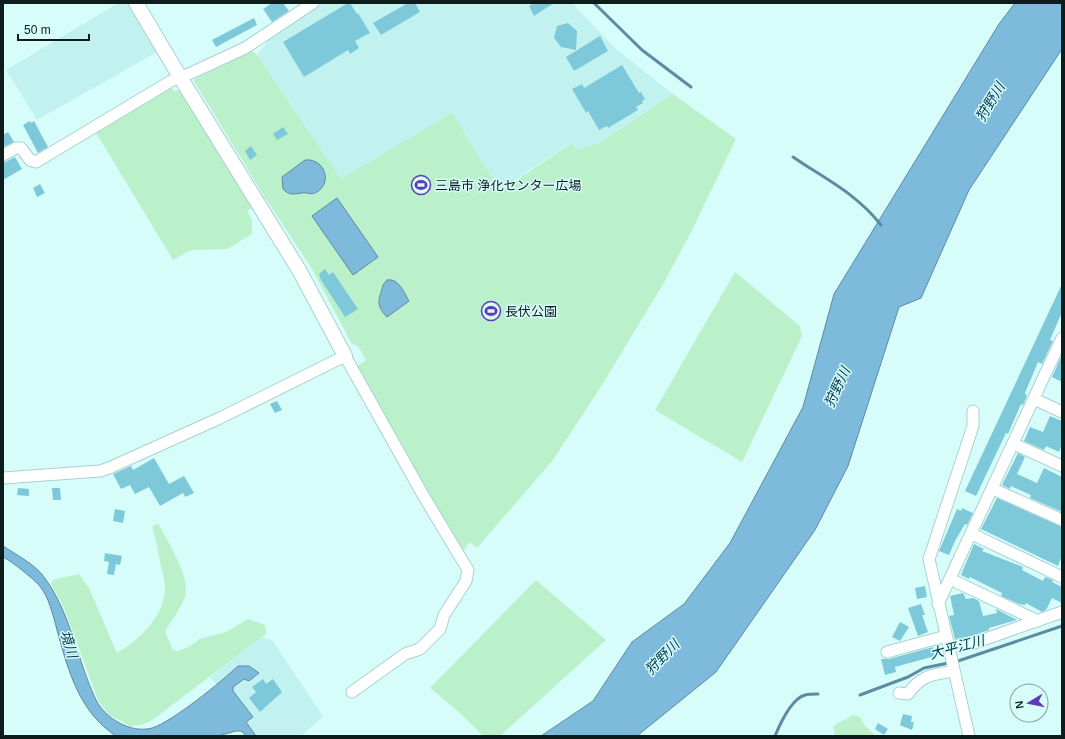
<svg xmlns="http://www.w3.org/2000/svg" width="1065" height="739" viewBox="0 0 1065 739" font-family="Helvetica,'Noto Sans JP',sans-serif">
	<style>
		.built { fill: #c2f2f0 }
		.green { fill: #baf1ca }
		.water { fill: #7dbadb; stroke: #5c8ba2 }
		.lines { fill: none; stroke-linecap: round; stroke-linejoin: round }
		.stream { stroke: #5c8ba2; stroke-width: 3 }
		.building { fill: #7dc9d9 }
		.minor-casing { stroke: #abd1cf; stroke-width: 13 }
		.tertiary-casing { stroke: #abd1cf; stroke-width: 16 }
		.minor { stroke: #fff; stroke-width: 11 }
		.tertiary { stroke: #fff; stroke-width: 14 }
		.labels { text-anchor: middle; stroke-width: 3; stroke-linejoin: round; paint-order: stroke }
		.poi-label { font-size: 13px; fill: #0e1c1c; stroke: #d7fdfb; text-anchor: start }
		.water-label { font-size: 14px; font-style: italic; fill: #00374d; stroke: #d7fdfb }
	</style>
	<rect width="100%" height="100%" fill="#d7fdfb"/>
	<!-- built -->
	<path class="built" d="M118 3H128L157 52 37 120 6 70Z
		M322 3H572L616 49 673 94 599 143 576 150 571 143 395 259 257 55 273 34 317 4 319 6Z
		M262 637 272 640 323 716 302 736H256L210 677Z"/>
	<!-- green -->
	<path class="green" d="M252 51 257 55 341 179 452 113 500 191 572 143 576 150 599 143 673 94 736 139 691 232 666 279 602 385 553 460 477 548 470 542 464 550 457 543 400 446 356 367 366 360 358 346 352 344 312 269 266 199 247 211 252 220V234L227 249 191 250 173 260 95 131 170 85 174 91 180 90 251 205 264 196 194 81 195 79Z
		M735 272 800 326 802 336 742 462 655 410Z
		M158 523C167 541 191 576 185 597 181 609 171 620 165 632L173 650 178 651 188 647 200 639 226 632 248 619 265 625 266 634 151 721 141 725 130 726 108 714 98 700 64 608 51 584 53 580 79 574 89 588 117 653C139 640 164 617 165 589 165 581 162 571 160 562 158 550 156 538 152 527Z
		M536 580 606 640 500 736H483L459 712 430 688Z
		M853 715 860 717 865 726 876 736H835L833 726Z"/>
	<!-- water -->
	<path class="water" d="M1015 3H1062V49L969 190 921 298 899 307 848 466 815 530 716 672 637 736H541L593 701 632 642 684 604 730 543 803 407 834 294 999 24Z
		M305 160C326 158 333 185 315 193 310 195 307 192 302 193 294 194 289 196 283 189L282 177Z
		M337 198 378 257 353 275 312 216Z
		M387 280C399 278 404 293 409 301L387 317C374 304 380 298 383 285Z
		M3 546C15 554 36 565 44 577 71 613 77 660 96 700 105 718 131 734 152 728 172 722 221 682 238 666H249L259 673 249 681 244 679 233 687V691L253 717 246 722 256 736H246L241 731H236L218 736H116C79 712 68 670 57 630 53 615 49 597 39 585 31 577 13 562 3 557Z"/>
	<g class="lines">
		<!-- stream -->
		<path class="stream" d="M594 3 642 50 691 87
			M793 157C825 179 856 193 881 225
			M860 695 908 677 924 668 958 661 1062 626
			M775 736C780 724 791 699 805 695 809 694 814 694 818 694"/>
	</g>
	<!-- building -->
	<path class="building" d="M272 3H283L289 11 272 22 263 9Z
		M348 3H350L357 14 358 13 370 33 355 41 359 48 350 54 348 50 304 77 283 42Z
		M408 3H415L420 12 381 35 373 23Z
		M534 3H554L534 16 529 6Z
		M254 18 257 25 216 47 212 40Z
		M568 23 577 31 576 50 561 47 554 38 557 26Z
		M600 36 608 51 574 71 566 57Z
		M622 65 639 93 641 92 645 99 642 101 643 103 636 107 638 110 608 128 607 126 599 130 588 111 586 113 572 89 582 84 584 88Z
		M30 121 31 123 34 121 48 147 38 153 23 125Z
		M283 127 288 134 277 140 273 134Z
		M8 132 14 142 3 147V135Z
		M251 146 257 155 250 160 245 151Z
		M15 157 22 169 3 180V163Z
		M40 184 45 193 37 197 33 188Z
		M325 269 329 275 333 272 358 309 345 317 321 280 319 274Z
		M1062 284V312L1050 340 1053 341 1042 364 1038 362 1025 393 1027 396 1023 405 1021 404 1008 434 1006 433 976 496 965 491Z
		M1062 355V382L1052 377Z
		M277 401 282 410 275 413 270 404Z
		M1050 416 1062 421V445L1059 452 1046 446 1044 450 1024 441 1030 427 1043 432Z
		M1018 453 1025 457 1017 474 1037 483 1044 468 1062 477V512L1030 498 1031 495 1011 486 1010 489 1002 485Z
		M154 458 169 484 184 476 194 493 185 497 183 493 160 506 149 487 135 494 130 485 121 489 113 474 131 466 133 470Z
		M18 488 29 489V496L17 495Z
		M52 488H60L61 500H53Z
		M997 498 1062 527V556L1058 566 981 529Z
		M962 508 973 513 967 525 965 524 955 541 949 555 939 551 957 509 961 511Z
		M115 509 125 511 123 523 113 521Z
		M974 544 984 549 982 551 1023 567 1022 570 1043 581 1045 577 1053 580 1052 582 1062 587V603L1052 598 1046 610 1042 612 1026 603 1025 605 1019 604 1001 596 1002 593 970 577 969 579 961 575Z
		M105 553 122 556 120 565 116 564 114 575 107 574 109 562 104 561Z
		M925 586 927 597 917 599 915 588Z
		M963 593 966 599 973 598 979 601 983 616 997 613 996 609 1017 620 989 628V630L972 636 955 639 949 616 954 615 950 596Z
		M921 604 925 615H922L928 632 918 636 908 608Z
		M900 622 909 627 900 641 892 637Z
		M933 647 935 656 895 667 896 672 885 675 881 659H889Z
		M263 679 266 684 273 679 282 692 260 712 249 698 256 692 252 687Z
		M903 714 912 716 911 722H914L912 730 900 725Z
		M878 723 888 729 884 735 875 729Z"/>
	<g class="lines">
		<defs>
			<path id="minor" d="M3 155 16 148H21L30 160 36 162 171 81 191 73 245 48 313 3
				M1034 399 1062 412
				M1014 444 1062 466
				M3 478 100 471 109 468 220 418 345 356 423 495 468 570 466 581 444 615 440 629 420 649 405 654 352 692
				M993 489 1062 520
				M972 534 1062 577
				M950 579 1038 621
				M938 604 1062 338
				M948 647 974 643 1062 612
				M887 652 946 636
				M899 693 908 694C921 675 932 675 953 671
				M969 736 929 559 973 426V411"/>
			<path id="tertiary" d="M136 3 180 77 299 270 345 356"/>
		</defs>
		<!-- minor casing -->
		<use href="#minor" class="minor-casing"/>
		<!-- tertiary casing -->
		<use href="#tertiary" class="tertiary-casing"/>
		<!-- minor -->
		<use href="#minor" class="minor"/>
		<!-- tertiary -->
		<use href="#tertiary" class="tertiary"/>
	</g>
	<!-- icons -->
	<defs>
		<symbol id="stadium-ring" viewBox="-11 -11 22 22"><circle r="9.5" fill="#d7fdfb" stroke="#603cb4" stroke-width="1.5"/><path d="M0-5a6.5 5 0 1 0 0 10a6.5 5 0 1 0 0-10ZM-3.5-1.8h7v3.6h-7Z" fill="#603cb4"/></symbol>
	</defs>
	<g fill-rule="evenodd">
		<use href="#stadium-ring" x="410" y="174" width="22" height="22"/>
		<use href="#stadium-ring" x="480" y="300" width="22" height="22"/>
	</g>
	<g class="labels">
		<!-- poi labels -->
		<g class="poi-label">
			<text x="435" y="190">三島市 浄化センター広場</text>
			<text x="505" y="316">長伏公園</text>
		</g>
		<!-- water labels -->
		<g class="water-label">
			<text transform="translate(990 102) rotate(-59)" y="5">狩野川</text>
			<text transform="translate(837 387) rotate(-65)" y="5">狩野川</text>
			<text transform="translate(69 644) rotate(73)" y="5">境川</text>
			<text transform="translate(957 647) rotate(-15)" y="5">大平江川</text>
			<text transform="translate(662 657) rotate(-46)" y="5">狩野川</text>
		</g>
	</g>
	<!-- border -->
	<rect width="1065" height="739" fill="none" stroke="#0e1c1c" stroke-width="8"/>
	<!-- north arrow -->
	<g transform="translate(1029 703) rotate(260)"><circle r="19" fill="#d7fdfb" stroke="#87a3a2"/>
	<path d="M0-3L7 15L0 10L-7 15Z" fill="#603cb4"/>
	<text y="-6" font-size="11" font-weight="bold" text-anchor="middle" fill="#0e1c1c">N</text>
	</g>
	<!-- scale -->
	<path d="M18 34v6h71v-6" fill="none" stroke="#0e1c1c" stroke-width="2"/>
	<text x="24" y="34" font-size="12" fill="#0e1c1c" stroke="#d7fdfb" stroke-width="3" paint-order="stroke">50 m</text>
</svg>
